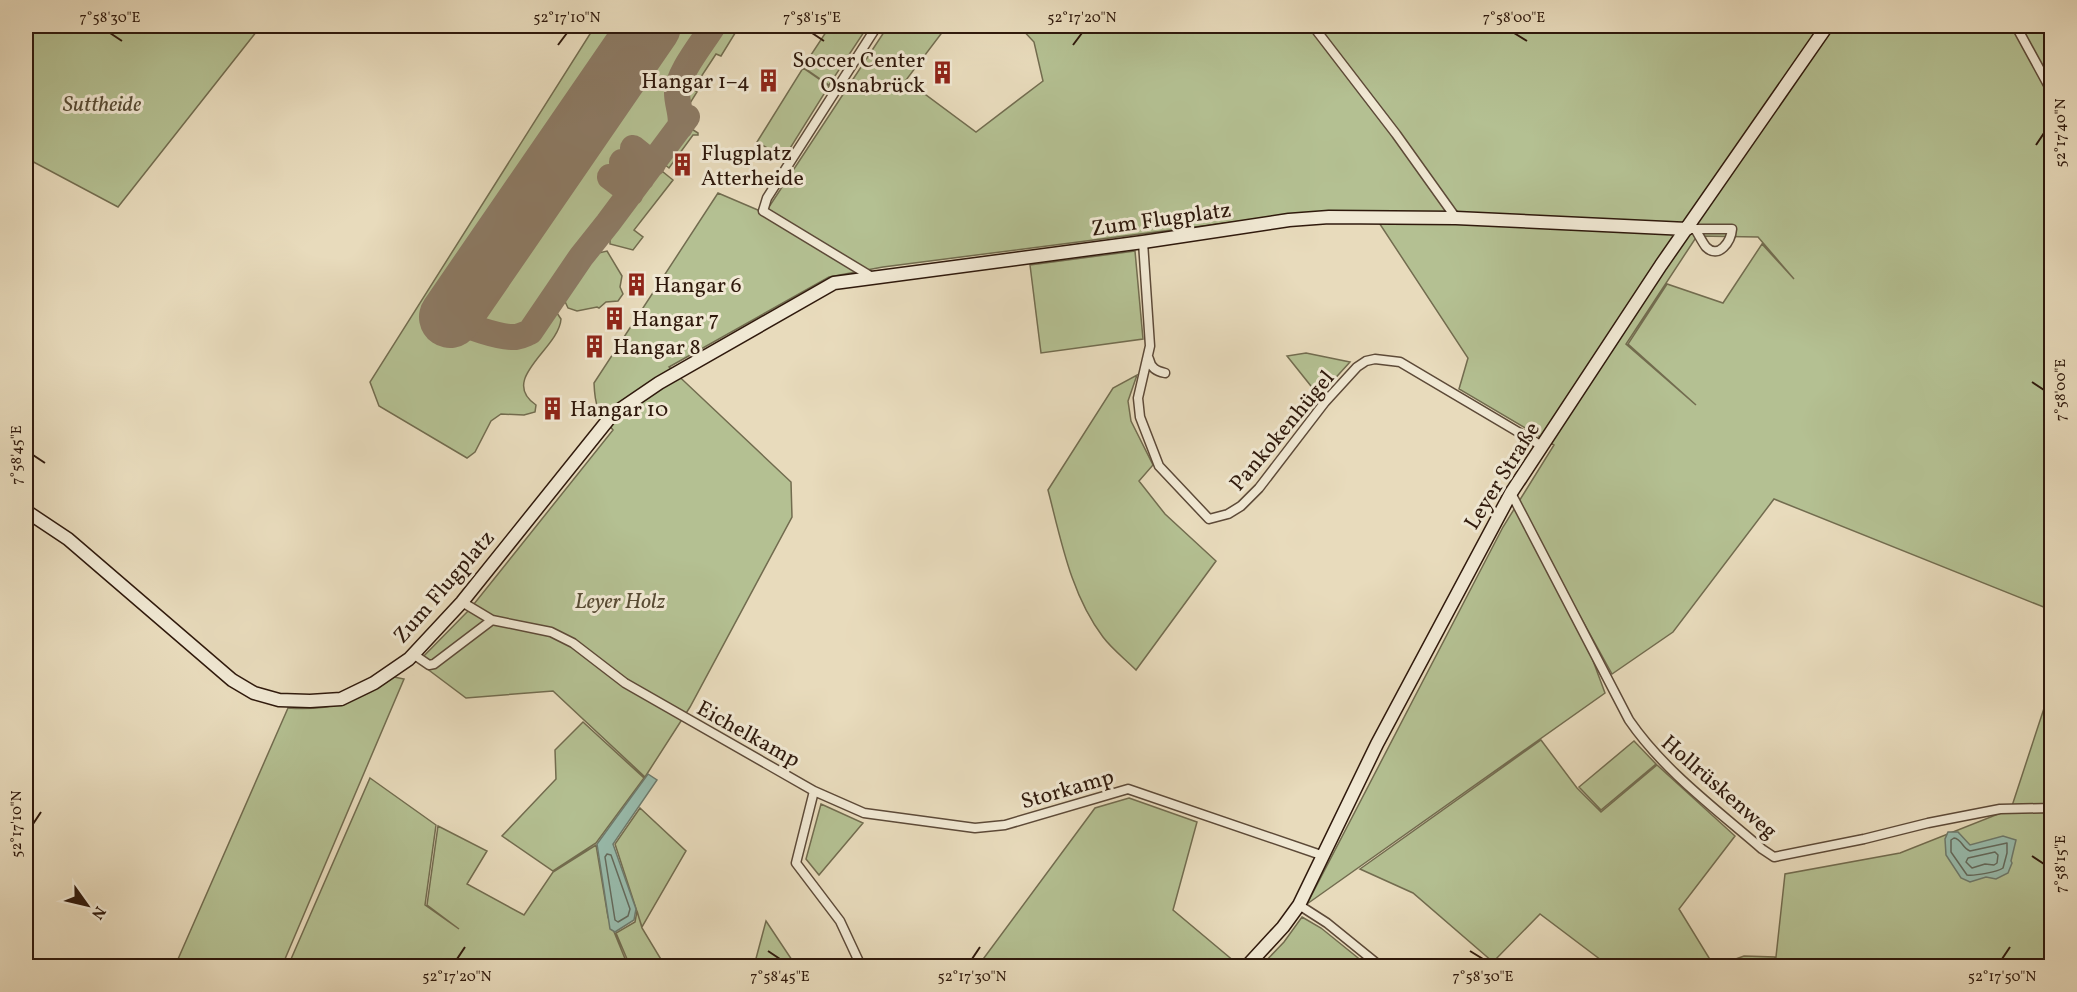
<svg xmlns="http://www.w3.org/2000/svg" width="2077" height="992" viewBox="0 0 2077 992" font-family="Vollkorn,serif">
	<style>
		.green { fill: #b4c092; stroke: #726c4f; stroke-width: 1.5; fill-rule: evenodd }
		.water { fill: #98bbac; stroke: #6e7a6c; stroke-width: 1.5 }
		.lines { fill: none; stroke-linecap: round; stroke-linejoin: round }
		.shore { stroke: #646a5c; stroke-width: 1.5 }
		.taxiway { stroke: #8c7a64; stroke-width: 26 }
		.runway { stroke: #8c7a64; stroke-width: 62 }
		.street-casing { stroke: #5d4a38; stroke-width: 11 }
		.secondary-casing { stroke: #2f190c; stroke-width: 15 }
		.street { stroke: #f0e8d3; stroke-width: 8 }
		.secondary { stroke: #f0e8d3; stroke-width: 12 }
		.ticks { fill: none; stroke: #2f190c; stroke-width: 2 }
		.labels { text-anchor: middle; stroke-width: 6; stroke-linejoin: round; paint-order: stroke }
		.poi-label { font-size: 22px; fill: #2f190c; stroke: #f0e8d3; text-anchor: start }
		.park-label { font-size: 22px; font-style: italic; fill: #574b34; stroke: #f0e8d3 }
		.street-label { font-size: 22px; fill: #2f190c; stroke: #f0e8d3 }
		.neatline { fill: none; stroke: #2f190c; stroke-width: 2 }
		.ticks-label { font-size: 15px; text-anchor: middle; fill: #2f190c }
	</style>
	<rect width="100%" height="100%" fill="#e8dbbc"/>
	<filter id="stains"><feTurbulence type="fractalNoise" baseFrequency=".00333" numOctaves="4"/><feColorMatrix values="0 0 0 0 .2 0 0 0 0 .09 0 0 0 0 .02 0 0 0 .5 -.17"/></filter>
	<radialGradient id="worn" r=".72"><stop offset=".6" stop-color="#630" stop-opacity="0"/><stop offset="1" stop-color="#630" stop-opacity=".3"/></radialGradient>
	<!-- green -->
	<path class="green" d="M26 26H261L118 207 26 158Z
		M595 26H633L428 325 453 344 468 333H474C516 343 525 352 551 312L557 313 561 319C559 349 498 379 536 405L535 412 524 415 501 414 491 421 475 452 467 458 379 406 370 382Z
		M666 26H708L679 72 675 83 673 95 675 125 599 227 593 226 570 258 572 260 526 328C510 336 487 326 471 322L469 315Z
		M720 26H730L737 30 721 56 716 54 693 89 697 92 687 108C667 95 708 37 720 26Z
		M830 26H868L829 85 803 67Z
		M888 26H947L906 80 976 132 1043 81 1034 42 1019 26H2051V610L1774 499 1673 632 1612 674 1569 596 1605 693 1307 904 1503 527 1554 445 1459 389 1468 358 1372 212H1312L883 267 829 277 669 367 791 482 792 517 690 707 645 777 553 691 466 698 418 662 470 609 613 430C598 411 595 408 594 383L718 193 765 213ZM1697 236 1758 237 1794 279 1762 244 1723 303 1667 284 1628 344 1696 405 1626 344Z
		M803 68 829 86 784 158 757 142Z
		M690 128 698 133V135H693L669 168 664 164 665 156 685 130Z
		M656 171 663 172 673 180 634 230 643 237 633 250 610 244V230L613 225Z
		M607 251 622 276 620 287 623 294 618 301 606 302 599 308 597 307 577 311 568 308 562 295 590 255Z
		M1135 251 1143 339 1041 353 1030 265Z
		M1306 353 1350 362 1319 396 1287 356Z
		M1137 375 1128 401 1131 421 1153 465 1139 481 1165 514 1216 561 1136 670C1125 659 1112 649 1103 637 1071 595 1061 540 1048 490L1113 388Z
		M394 677 404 679 282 966H175L288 708C330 711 360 702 394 677Z
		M2051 687V966H1775L1785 874 1900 853 2011 809Z
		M583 722 644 778 596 843 553 871 502 836 556 779 555 750Z
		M1541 740 1577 788 1601 812 1657 765 1735 836 1679 909 1714 966H1609L1540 914 1493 962 1413 893 1360 869Z
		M1634 741 1656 764 1601 810 1579 787Z
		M370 778 436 825 425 905 459 929 427 905 438 826 487 851 467 884 524 915 553 872 596 845 608 917 628 966H288Z
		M1129 798 1197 822 1173 910 1235 962 1231 966H978L1095 808Z
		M821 804 863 823 819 875 806 859Z
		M640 808 686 851 642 927 615 844Z
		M637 911 642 928 665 966H630L616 933 635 922Z
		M1302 917 1321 928 1368 966H1261L1284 942Z
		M766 921 796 966H754Z
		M1744 956 1775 957 1774 966H1716Z"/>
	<!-- water -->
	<path class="water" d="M648 774 657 780 613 844 636 909 634 920 615 932 610 929 597 844Z
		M1948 832H1958L1970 845 2003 836 2016 840 2011 861 2012 863 2008 873 1996 879 1986 877 1970 882 1961 878 1946 855 1945 839Z"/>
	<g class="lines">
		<!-- shore -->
		<path class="shore" d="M1954 838C1962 839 1962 848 1970 851L2007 843V853L2003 868C1997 872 1975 876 1967 875L1951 852V840Z
			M1995 852 1998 855 1997 863 1994 865 1985 864 1972 868 1966 862 1968 858Z
			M607 854 611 855 630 909 628 916 618 922 615 920 605 857Z"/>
		<!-- taxiway -->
		<path class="taxiway" d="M680 127C683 116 677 105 677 93 678 72 702 44 713 26
			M633 148 653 164
			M622 162 642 178
			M610 177 631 193
			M450 317C464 326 500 338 516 337 522 336 525 334 530 332L581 257 608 223 687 117"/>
		<!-- runway -->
		<path class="runway" d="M450 317 650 26"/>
		<defs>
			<path id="street" d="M1313 26 1396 134 1456 218
				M2016 26 2052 92
				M1687 229H1732C1731 241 1719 260 1706 247 1702 242 1699 235 1695 229
				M1143 242 1150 346 1138 398 1140 417 1159 466 1209 519 1228 514 1241 506 1259 488 1325 402 1357 367 1366 361 1375 359 1400 362 1542 446
				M872 277 763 211 767 198 877 26
				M1149 359C1151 368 1156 371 1165 373
				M1511 493 1629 720C1664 771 1716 809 1762 849L1774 857 1864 839 1928 823 2000 809 2052 808
				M462 602 492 620 551 632 573 643 625 683 814 791 864 813 975 828 1005 825 1128 789 1324 856
				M413 654 429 665 434 664 492 620
				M814 791 796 863 840 921 861 966
				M1299 905 1327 923 1380 966"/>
			<path id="secondary" d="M26 511 68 539 232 680 254 693 279 700 310 701 341 699 374 683 409 659 462 602 612 415 659 383 834 283 1143 242 1289 220 1329 217 1456 218 1687 229
				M1247 966 1283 927 1299 905 1377 744 1511 493 1661 265 1827 26"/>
		</defs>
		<!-- street casing -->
		<use href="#street" class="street-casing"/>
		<!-- secondary casing -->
		<use href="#secondary" class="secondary-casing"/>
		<!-- street -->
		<use href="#street" class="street"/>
		<!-- secondary -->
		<use href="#secondary" class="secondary"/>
	</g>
	<!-- ticks -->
	<path class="ticks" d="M110 33 122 41M812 33 824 41M1514 33 1527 41M558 45 567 33M1073 45 1082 33M2036 145 2044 133M2032 382 2044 390M33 455 45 463M33 824 41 812M2032 856 2044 864M768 951 780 959M1470 951 1483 959M457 959 465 947M972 959 980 947M2002 959 2010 947"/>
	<!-- icons -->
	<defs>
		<symbol id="building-bare" viewBox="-9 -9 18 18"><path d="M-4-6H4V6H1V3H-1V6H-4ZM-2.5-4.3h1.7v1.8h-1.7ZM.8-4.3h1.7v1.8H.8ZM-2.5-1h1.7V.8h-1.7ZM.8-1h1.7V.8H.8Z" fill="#8f2418" stroke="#f0e8d3" stroke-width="2.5" paint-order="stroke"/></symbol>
	</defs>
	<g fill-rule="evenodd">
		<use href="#building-bare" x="926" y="56" width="33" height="33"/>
		<use href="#building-bare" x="752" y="64" width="33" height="33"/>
		<use href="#building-bare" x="666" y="148" width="33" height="33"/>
		<use href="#building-bare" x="620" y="268" width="33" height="33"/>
		<use href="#building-bare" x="598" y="302" width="33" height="33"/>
		<use href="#building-bare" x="578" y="330" width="33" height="33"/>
		<use href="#building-bare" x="536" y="392" width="33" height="33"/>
	</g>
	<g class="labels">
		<!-- poi labels -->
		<g class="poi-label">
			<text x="925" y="67" text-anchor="end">Soccer Center<tspan x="925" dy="25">Osnabrück</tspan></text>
			<text x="750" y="88" text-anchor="end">Hangar 1–4</text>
			<text x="701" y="160">Flugplatz<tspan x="701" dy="25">Atterheide</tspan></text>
			<text x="654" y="292">Hangar 6</text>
			<text x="632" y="326">Hangar 7</text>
			<text x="613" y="354">Hangar 8</text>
			<text x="570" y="416">Hangar 10</text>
		</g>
		<!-- park labels -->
		<g class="park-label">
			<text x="102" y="111">Suttheide</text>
			<text x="620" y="608">Leyer Holz</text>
		</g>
		<!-- street labels -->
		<g class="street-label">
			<text transform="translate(1161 218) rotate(-8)" y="8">Zum Flugplatz</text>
			<text transform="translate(1281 430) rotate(-50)" y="8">Pankokenhügel</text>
			<text transform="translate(1501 475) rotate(-58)" y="8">Leyer Straße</text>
			<text transform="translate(443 586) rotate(-49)" y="8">Zum Flugplatz</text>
			<text transform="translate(749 733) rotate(29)" y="8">Eichelkamp</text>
			<text transform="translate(1720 786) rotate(41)" y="8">Hollrüskenweg</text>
			<text transform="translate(1067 788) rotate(-16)" y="8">Storkamp</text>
		</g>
	</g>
	<!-- margin -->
	<rect width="2077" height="992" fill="none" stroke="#e8dbbc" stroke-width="66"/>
	<!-- north arrow -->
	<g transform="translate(87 905) rotate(124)" stroke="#f0e8d3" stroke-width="4.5" paint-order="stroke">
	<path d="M0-4.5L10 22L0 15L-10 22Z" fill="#2f190c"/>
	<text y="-9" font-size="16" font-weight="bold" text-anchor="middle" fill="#2f190c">N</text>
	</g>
	<rect x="33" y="33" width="2011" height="926" class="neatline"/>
	<g class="ticks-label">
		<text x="110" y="22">7°58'30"E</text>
		<text x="567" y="22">52°17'10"N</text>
		<text x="812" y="22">7°58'15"E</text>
		<text x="1082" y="22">52°17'20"N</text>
		<text x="1514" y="22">7°58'00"E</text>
		<text transform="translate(2060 133) rotate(-90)" y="5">52°17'40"N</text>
		<text transform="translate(2060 390) rotate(-90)" y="5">7°58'00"E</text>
		<text transform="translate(16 455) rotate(-90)" y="5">7°58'45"E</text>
		<text transform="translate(16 824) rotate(-90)" y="5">52°17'10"N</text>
		<text transform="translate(2060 864) rotate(-90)" y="5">7°58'15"E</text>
		<text x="457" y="981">52°17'20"N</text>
		<text x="780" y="981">7°58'45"E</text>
		<text x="972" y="981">52°17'30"N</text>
		<text x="1483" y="981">7°58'30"E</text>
		<text x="2002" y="981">52°17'50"N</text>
	</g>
	<rect width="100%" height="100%" filter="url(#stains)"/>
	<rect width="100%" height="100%" fill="url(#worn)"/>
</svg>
